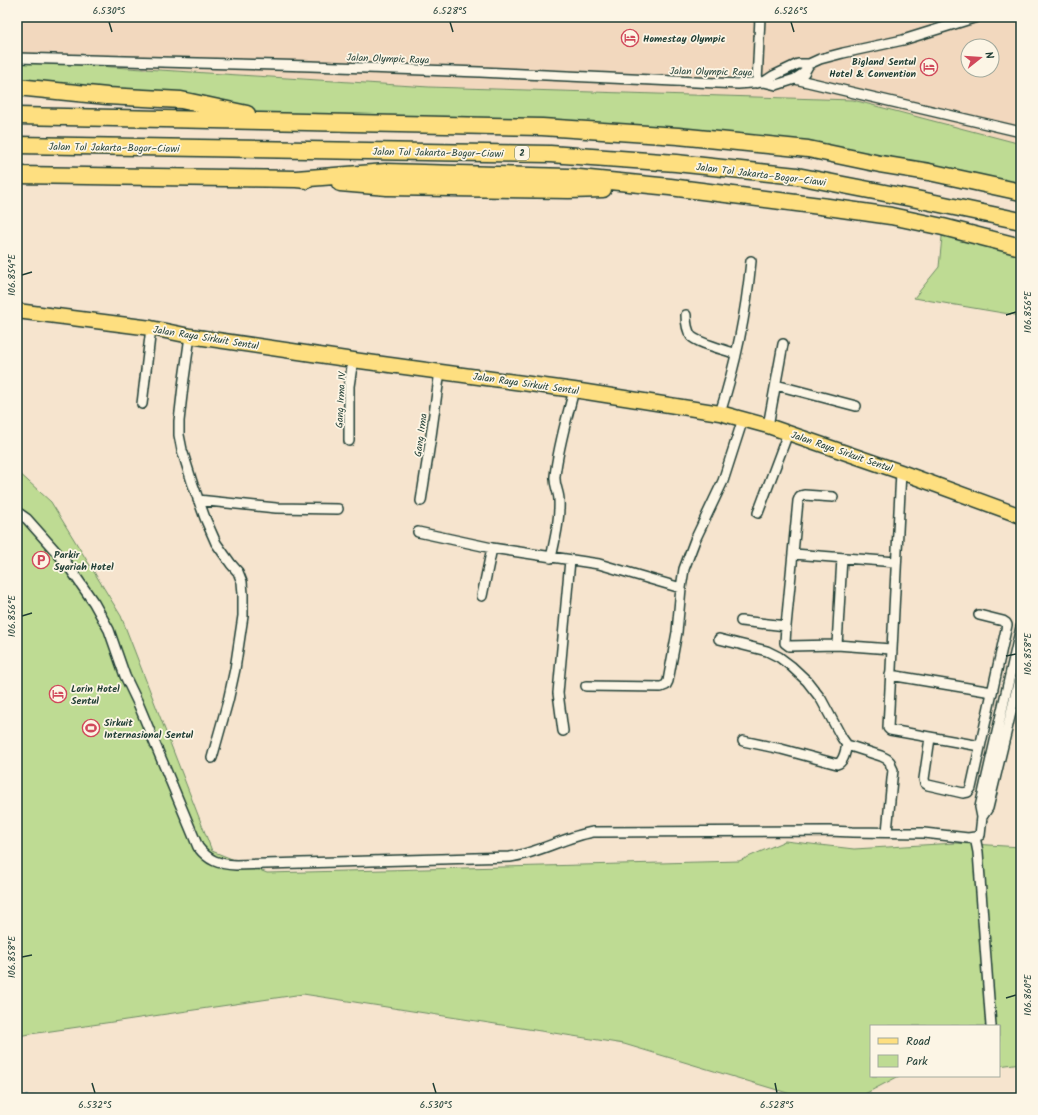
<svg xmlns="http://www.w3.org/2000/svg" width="1038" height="1115" viewBox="0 0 1038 1115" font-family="Kalam,sans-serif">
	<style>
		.built { fill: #f2d8be; fill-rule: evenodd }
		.green { fill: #bedb93; stroke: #6e8c64 }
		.water { fill: #9cd1fa; stroke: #6a96ab }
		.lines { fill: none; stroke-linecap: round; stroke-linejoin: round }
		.minor-casing { stroke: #1f3d34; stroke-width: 12 }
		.primary-casing { stroke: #1f3d34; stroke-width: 17 }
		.motorway-casing { stroke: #1f3d34; stroke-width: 19 }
		.minor { stroke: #fcf5e5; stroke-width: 9 }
		.primary { stroke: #fedf80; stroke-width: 14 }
		.motorway { stroke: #fedf80; stroke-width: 16 }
		.ticks { fill: none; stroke: #1f3d34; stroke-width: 1.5 }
		.labels { text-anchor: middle; stroke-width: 3.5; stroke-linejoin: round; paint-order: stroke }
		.shield { fill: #fcf5e5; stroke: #617469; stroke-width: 1 }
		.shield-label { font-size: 9px; font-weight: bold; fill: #1f3d34 }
		.poi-label { font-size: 10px; font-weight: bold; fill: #1f3d34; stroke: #fcf5e5; text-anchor: start }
		.street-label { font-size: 10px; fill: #1f3d34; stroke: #fcf5e5 }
		.neatline { fill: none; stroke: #1f3d34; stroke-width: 1.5 }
		.ticks-label { font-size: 10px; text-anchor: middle; fill: #1f3d34 }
	</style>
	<rect width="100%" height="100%" fill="#f6e4ce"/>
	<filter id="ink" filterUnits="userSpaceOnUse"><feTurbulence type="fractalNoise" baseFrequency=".025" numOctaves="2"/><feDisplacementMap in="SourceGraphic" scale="8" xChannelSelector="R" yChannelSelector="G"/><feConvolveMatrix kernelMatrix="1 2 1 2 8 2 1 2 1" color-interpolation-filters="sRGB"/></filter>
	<g filter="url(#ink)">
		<!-- built -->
		<path class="built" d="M17 17H1021V144L853 100 429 87 17 61ZM968 46H992V70H968Z"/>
		<!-- green -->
		<path class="green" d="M17 61 429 87 853 100 1021 144V192L929 172 678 136 287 122 181 100 17 87Z
			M943 227 1021 247V316L914 298 939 267Z
			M17 471 51 502 121 616 212 851 267 873 739 861 785 841 854 849 956 843 1021 847V1063L999 1066V1026H871V1076H899L861 1096 830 1098H804L624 1044 303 994 17 1036Z"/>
		<!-- water -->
		<path class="water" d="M17 1095 79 1098H17Z"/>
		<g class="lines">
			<defs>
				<path id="minor" d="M17 58 310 66 480 72 738 84 764 82 776 85 795 79 804 73 809 64
					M795 79 1021 132
					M764 82 773 76 798 64H809L820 59 843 53 903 40 977 17
					M757 83 760 17
					M686 315C686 322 687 330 691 336 697 343 726 350 736 354
					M190 336 183 386 179 421V435L182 450 192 482 205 518 216 543 231 564 238 572 242 582 243 594V616L235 669 228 701 212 758
					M776 385 856 406
					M142 404 151 328
					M720 413C736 364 746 313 751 261
					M768 426 783 344
					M349 441V386L353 360
					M901 472 888 728 890 730 980 746
					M833 497 804 495 800 496 798 501 786 626 785 643 789 646 837 645 891 649
					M198 500 276 508 338 509
					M421 501 430 443 440 371
					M17 512 27 519 67 564 94 603 109 630 125 676 138 703 198 847C209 861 218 864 236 865L510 857C539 853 564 837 593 832L829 831 852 832 924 833 968 838 975 837 980 835 982 817 980 807 1021 627
					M758 513 788 433
					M418 532 492 548 599 564 681 588
					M794 554 896 562
					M551 558C555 539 560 519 559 500 559 492 554 485 555 476 558 447 567 418 574 390
					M482 596 492 548
					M741 621 786 626
					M719 639 767 651 779 657 791 666 807 681 821 699 842 738 847 745 881 756 887 759 890 762 891 766 893 770 892 779 887 832
					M837 645 842 558
					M890 675 992 692
					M586 686 661 687 666 685 668 681 677 632 681 588 684 569 695 540 723 481 743 419
					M563 731 558 693 570 560
					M930 738 924 779 925 783 928 785 963 793 968 792 971 788 1007 625 1006 623 1003 621 979 615
					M743 741 781 749 837 764C844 762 845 752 847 745
					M982 817 988 808 1021 671
					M975 837 978 852 991 1026"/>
				<path id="primary" d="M17 311 151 328 190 336 353 360 574 390 720 413 768 426 901 472 1021 516"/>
				<path id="motorway" d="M17 87 107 96 181 100 247 114
					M17 116 542 127 678 136 808 149 880 164 929 172 1021 192
					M17 145 550 154 676 163 797 176 921 200 1021 221
					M17 175 296 179 307 180
					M296 179 386 172 569 177 670 187 828 207 891 216 943 227 1021 247
					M340 183 387 187 569 190 603 189"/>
			</defs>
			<!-- minor casing -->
			<use href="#minor" class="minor-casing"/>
			<!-- primary casing -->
			<use href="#primary" class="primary-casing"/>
			<!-- motorway casing -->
			<use href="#motorway" class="motorway-casing"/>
			<!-- minor -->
			<use href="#minor" class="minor"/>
			<!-- primary -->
			<use href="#primary" class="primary"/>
			<!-- motorway -->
			<use href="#motorway" class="motorway"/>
		</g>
	</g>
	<!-- ticks -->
	<path class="ticks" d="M109 22 112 32M450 22 453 32M791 22 794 32M22 275 32 272M1006 315 1016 312M22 616 32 613M1006 656 1016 654M22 957 32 955M1006 998 1016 995M92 1083 95 1093M433 1083 436 1093M775 1083 777 1093"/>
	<!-- icons -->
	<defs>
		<symbol id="hotel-ring" viewBox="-11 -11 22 22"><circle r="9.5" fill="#fcf5e5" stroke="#d1495b" stroke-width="1.5"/><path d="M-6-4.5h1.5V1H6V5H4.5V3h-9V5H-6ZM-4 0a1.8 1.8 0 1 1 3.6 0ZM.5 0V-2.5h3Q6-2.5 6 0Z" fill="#d1495b"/></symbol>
		<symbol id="parking-ring" viewBox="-11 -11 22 22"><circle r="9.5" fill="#fcf5e5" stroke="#d1495b" stroke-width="1.5"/><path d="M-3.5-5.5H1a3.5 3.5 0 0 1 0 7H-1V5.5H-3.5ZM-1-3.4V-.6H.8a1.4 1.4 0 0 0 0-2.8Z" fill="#d1495b"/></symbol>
		<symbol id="stadium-ring" viewBox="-11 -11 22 22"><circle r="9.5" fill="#fcf5e5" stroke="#d1495b" stroke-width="1.5"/><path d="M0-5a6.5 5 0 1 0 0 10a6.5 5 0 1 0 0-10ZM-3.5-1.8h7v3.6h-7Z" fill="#d1495b"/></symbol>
	</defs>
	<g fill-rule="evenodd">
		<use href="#hotel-ring" x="620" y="28" width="20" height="20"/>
		<use href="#hotel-ring" x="919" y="57" width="20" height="20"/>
		<use href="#parking-ring" x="31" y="550" width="20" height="20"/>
		<use href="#hotel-ring" x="48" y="684" width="20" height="20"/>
		<use href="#stadium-ring" x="81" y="718" width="20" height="20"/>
	</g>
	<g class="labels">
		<!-- shield labels -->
		<rect class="shield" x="515" y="146" width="14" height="14" rx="3"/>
		<g class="shield-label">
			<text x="522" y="156">2</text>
		</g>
		<!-- poi labels -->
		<g class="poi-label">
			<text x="643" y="42">Homestay Olympic</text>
			<text x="916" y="65" text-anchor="end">Bigland Sentul<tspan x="916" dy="12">Hotel &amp; Convention</tspan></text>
			<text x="54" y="558">Parkir<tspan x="54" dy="12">Syariah Hotel</tspan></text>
			<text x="71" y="692">Lorin Hotel<tspan x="71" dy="12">Sentul</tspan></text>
			<text x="104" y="726">Sirkuit<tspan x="104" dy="12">Internasional Sentul</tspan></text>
		</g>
		<!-- street labels -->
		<g class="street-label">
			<text transform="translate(388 58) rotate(2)" y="4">Jalan Olympic Raya</text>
			<text transform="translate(711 71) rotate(1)" y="4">Jalan Olympic Raya</text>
			<text transform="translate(114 147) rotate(1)" y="4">Jalan Tol Jakarta–Bogor–Ciawi</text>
			<text transform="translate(438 152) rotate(1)" y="4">Jalan Tol Jakarta–Bogor–Ciawi</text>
			<text transform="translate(761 174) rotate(7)" y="4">Jalan Tol Jakarta–Bogor–Ciawi</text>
			<text transform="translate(206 337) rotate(9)" y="4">Jalan Raya Sirkuit Sentul</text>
			<text transform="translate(526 383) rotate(8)" y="4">Jalan Raya Sirkuit Sentul</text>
			<text transform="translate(340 400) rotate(-87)" y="4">Gang Irma IV</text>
			<text transform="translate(420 435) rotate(-82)" y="4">Gang Irma</text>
			<text transform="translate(842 451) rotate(19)" y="4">Jalan Raya Sirkuit Sentul</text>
		</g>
	</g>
	<!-- margin -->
	<rect width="1038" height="1115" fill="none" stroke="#fcf5e5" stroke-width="44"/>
	<!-- legend -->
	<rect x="870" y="1025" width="130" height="52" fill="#fcf5e5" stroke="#a4ab9e"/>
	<rect x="878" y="1038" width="20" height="6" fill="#fedf80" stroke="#a4ab9e"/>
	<text x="906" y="1045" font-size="12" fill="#1f3d34">Road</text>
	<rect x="878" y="1055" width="20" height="12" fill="#bedb93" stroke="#a4ab9e"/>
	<text x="906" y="1065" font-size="12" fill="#1f3d34">Park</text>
	<!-- north arrow -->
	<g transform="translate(980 58) rotate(73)"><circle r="19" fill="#fcf5e5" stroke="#a4ab9e"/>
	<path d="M0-3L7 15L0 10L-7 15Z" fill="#d1495b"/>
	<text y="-6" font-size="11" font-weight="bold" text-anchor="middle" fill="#1f3d34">N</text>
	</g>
	<rect x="22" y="22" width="994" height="1071" class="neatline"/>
	<g class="ticks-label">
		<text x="109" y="14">6.530°S</text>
		<text x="450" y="14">6.528°S</text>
		<text x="791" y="14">6.526°S</text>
		<text transform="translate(11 275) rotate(-90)" y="4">106.854°E</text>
		<text transform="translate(1027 312) rotate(-90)" y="4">106.856°E</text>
		<text transform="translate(11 616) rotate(-90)" y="4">106.856°E</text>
		<text transform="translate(1027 654) rotate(-90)" y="4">106.858°E</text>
		<text transform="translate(11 957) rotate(-90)" y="4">106.858°E</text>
		<text transform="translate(1027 995) rotate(-90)" y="4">106.860°E</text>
		<text x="95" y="1108">6.532°S</text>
		<text x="436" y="1108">6.530°S</text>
		<text x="777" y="1108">6.528°S</text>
	</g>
</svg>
